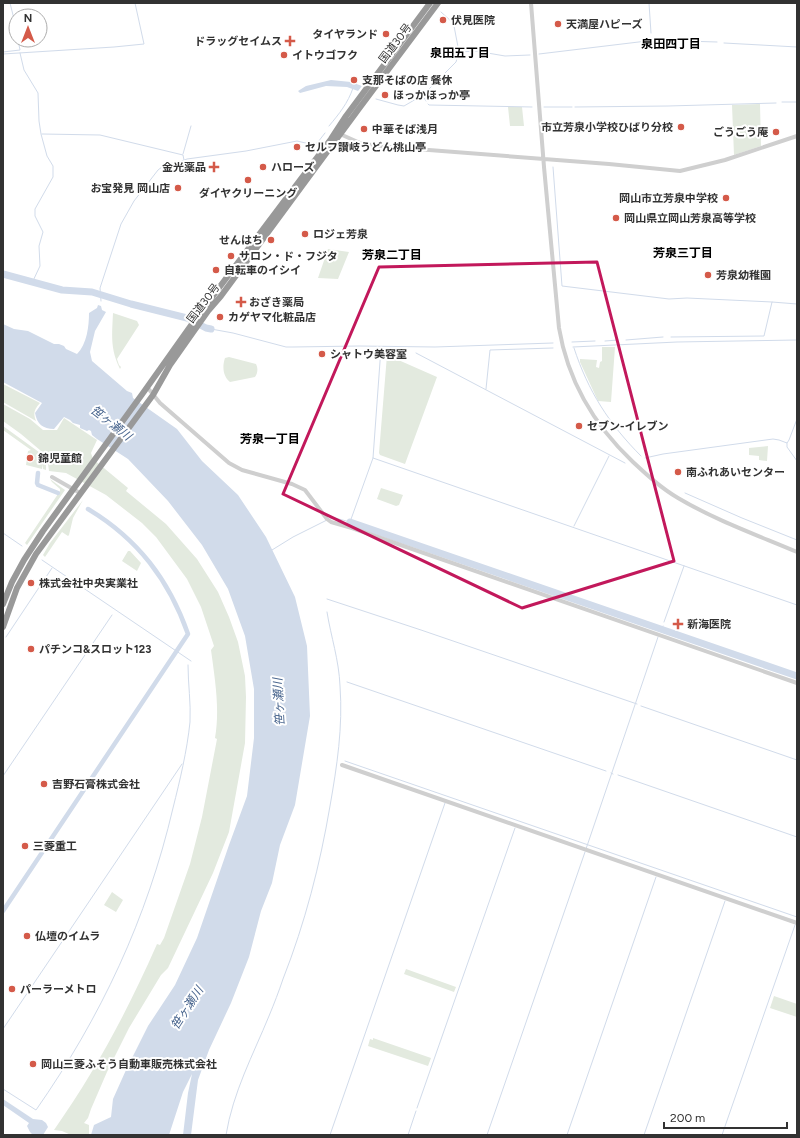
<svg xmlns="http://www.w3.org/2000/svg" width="800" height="1138" viewBox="0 0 800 1138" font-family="Figtree,'Noto Sans JP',sans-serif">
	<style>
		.green { fill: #e3eadf }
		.water { fill: #d1dbea }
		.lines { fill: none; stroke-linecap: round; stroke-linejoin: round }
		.stream { stroke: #d1dbea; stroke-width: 1 }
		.canal { stroke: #d1dbea; stroke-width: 4.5 }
		.river { stroke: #d1dbea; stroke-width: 7 }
		.minor { stroke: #cfcfcf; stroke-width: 4 }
		.highway { stroke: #999; stroke-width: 6 }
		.marked { fill: none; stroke: #c2185b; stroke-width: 3; stroke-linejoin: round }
		.poi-dot { fill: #d45a49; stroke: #fff; stroke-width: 1.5 }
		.labels { text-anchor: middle; stroke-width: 4; stroke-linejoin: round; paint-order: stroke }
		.poi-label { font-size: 11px; font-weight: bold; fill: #323232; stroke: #fff; text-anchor: start }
		.street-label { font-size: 11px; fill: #323232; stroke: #fff }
		.neighbourhood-label { font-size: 12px; font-weight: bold; fill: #000; stroke: #fff }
		.water-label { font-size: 12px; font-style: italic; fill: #47648d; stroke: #fff }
	</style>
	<rect width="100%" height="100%" fill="#fff"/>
	<!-- green -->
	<path class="green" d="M760 104 761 146 734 155 732 105Z
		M508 107H522L524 126H510Z
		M328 249 349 252 338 279 318 278Z
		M113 313 137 321 139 325 117 359 119 365 121 367 120 369C110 349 112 335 113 313Z
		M602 347H615L611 402 598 401 580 362V359L597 360 596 367 599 368 600 362 602 361Z
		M387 355 437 377 405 464 380 455 379 453Z
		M229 357 256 364C258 368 258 373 255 377L230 382C223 376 222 367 225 358Z
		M3 384 40 403C34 410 33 413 36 421L3 402Z
		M3 404 30 419 43 430H57L64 418 97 440 91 453 93 459 128 488 126 491 166 524 197 559 218 592 229 617 238 642 245 676 246 697 245 743 229 832 213 873 168 968 161 975 129 1028 107 1072 91 1109 88 1118 84 1123 89 1125V1135H71L62 1131 54 1130C96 1070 127 1012 157 944L160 945 164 938 190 864 202 817 217 739 215 738C220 709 215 680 211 650L214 646 201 607 187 579 156 537 142 523 106 495 66 473 49 471 47 456 21 434 3 421Z
		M3 426 43 455 46 462V470L43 469 42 464V469L26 465 28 451 31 450 3 430Z
		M768 446 767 461 759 460V456L749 455V448Z
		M50 479 65 490 27 545 25 543 60 491V489L52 482Z
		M381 488 403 495 399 505 396 506 377 499Z
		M83 500 73 518 69 535 68 536 62 532 45 557 43 555 50 543Z
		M128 551H130L141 563 137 571 122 561Z
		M112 892 123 900 116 912 104 905Z
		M406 969 456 987 454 992 404 974Z
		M774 996 797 1004V1017L770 1008Z
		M373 1038 431 1058 428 1066 368 1046 370 1039 373 1040Z"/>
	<!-- water -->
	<path class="water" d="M331 80 351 82 362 86 358 91 347 87 326 86 300 93 298 91 306 86Z
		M98 305 101 306 102 310 106 312 95 331 90 352 92 361 127 391 132 393 133 398 177 429 202 461 238 495 266 537 295 597 307 646 310 716 295 805 280 845 272 883 261 911 249 957 231 1003 209 1050 198 1080 191 1135H183L188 1093 192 1074 183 1092 169 1135H91L94 1125 111 1117 113 1099 126 1070 148 1026 175 985 197 938 229 845 247 796 254 738V689L245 636 228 589 202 545 168 501 128 459 97 439 92 435 91 431 89 430 87 431 80 428V425L73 423 70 420 64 417 54 429C43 429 37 424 35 413L42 403 3 382V324L14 329 28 331 54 344H59L64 346 66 349 77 354C87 344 89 326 89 313L97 308Z
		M3 1099 33 1119 42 1120 46 1123 48 1127 43 1135H33L30 1132 27 1126 29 1123 3 1105Z"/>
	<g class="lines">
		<!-- stream -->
		<path class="stream" d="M10 3 16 27
			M649 3 651 33
			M684 41 717 42
			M724 43 797 47
			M3 52 20 50 18 40
			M460 52 476 51 505 56 530 55
			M20 53 24 70 38 93 39 121 41 134 47 156 53 166V177L35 209V216L43 232 39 246 40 266 32 283
			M3 54 114 47 144 44 135 3
			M539 54 647 41
			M423 96 426 101
			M376 99 398 105 404 106 423 95 456 62 459 52 454 26 452 22 441 12
			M782 102H797
			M428 104 429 105 532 107
			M544 107H572
			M575 107 668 106 776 103
			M329 126C339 114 348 103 353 88
			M42 134 100 135 183 155 184 160
			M183 154 191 126
			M553 167 562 286 669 299 687 298 772 302
			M101 301 100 288 121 224 134 201 158 170 167 163H177L187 159 246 151 297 141 314 145 318 142 325 133
			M211 329 233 333 286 347H293L359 346 435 347 553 343
			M671 337 764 336 772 302 797 304
			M626 340 663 337
			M605 341 618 340
			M572 342 595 341
			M573 347 677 342 797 340
			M574 348C588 391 609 424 641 456
			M416 353 625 463
			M486 389 490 350 553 348
			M787 443V447L797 461
			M373 458 797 605
			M645 458 663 454 773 439 779 440 787 443 789 440 797 419
			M685 493 742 518 797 540
			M330 519 335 518 350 522 373 458 381 348
			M574 526 609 456
			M3 533 22 546
			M272 550 293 537 327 520
			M42 560 191 661
			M327 599 421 630 637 704
			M664 622 684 566
			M662 629 663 626
			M660 631 661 629
			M6 637 52 568
			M347 682 606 771
			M641 706 797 760
			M345 761 797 917
			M611 773 613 774
			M618 775 797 837
			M3 776 112 615
			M586 849 658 637
			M3 1029 182 764
			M3 1089 36 1110C101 1017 147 919 173 808 180 780 187 751 190 722 191 703 188 684 188 665
			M417 1108 515 828
			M226 1135C233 1092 253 1055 269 1016 274 1004 279 991 283 979 305 923 320 865 330 806 337 766 343 727 340 686 339 660 331 637 327 612
			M330 1135 445 803
			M408 1135 416 1111
			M487 1135 585 852
			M567 1135 656 877
			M644 1135 725 901
			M722 1135 795 925"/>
		<!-- canal -->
		<path class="canal" d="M38 473 37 483 38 485 58 493
			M3 911 188 634C169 580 138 539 88 509"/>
		<!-- river -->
		<path class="river" d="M3 274 62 290 92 292 131 304 187 318 206 328 211 329
			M350 522 797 676"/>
		<!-- minor -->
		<path class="minor" d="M531 3 544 167 559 328C568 382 594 425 633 462 647 475 661 488 678 498 715 520 757 535 797 552
			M340 134 360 143 377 146 609 164 680 171 725 160 797 136
			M147 387 160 403 229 463 242 470 292 484 305 490 327 519 331 522 352 528 797 683
			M52 477 80 493
			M342 765 797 923"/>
		<!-- highway -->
		<path class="highway" d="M3 604 12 582 24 560 43 531 143 393 197 317 331 139 346 116 430 3
			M3 627 17 588 36 554 153 395 170 365 208 311 221 296 358 110 438 3"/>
	</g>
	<!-- marked area -->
	<path class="marked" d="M597 262 674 561 522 608 283 494 379 267Z"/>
	<!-- markers -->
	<g class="poi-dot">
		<circle cx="443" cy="20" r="4"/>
		<circle cx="558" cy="24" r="4"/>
		<circle cx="386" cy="34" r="4"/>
		<path d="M288 35h4v4h4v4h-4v4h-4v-4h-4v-4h4z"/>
		<circle cx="284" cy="55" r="4"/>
		<circle cx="354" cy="80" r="4"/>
		<circle cx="385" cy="95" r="4"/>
		<circle cx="681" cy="127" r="4"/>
		<circle cx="364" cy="129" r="4"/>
		<circle cx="776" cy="132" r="4"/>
		<circle cx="297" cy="147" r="4"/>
		<path d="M212 161h4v4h4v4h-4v4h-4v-4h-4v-4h4z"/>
		<circle cx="263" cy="167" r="4"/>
		<circle cx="248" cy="180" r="4"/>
		<circle cx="178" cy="188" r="4"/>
		<circle cx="726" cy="198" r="4"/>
		<circle cx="616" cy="218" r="4"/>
		<circle cx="305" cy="234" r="4"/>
		<circle cx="271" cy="240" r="4"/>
		<circle cx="231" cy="256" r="4"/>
		<circle cx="216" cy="270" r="4"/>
		<circle cx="708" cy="275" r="4"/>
		<path d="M239 296h4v4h4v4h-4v4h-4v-4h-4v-4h4z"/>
		<circle cx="220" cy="317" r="4"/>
		<circle cx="322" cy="354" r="4"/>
		<circle cx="579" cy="426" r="4"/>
		<circle cx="30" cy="458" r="4"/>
		<circle cx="678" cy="472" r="4"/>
		<circle cx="31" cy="583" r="4"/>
		<path d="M676 618h4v4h4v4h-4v4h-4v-4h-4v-4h4z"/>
		<circle cx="31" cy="649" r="4"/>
		<circle cx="44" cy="784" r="4"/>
		<circle cx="25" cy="846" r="4"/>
		<circle cx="27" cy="936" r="4"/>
		<circle cx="12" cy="989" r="4"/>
		<circle cx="33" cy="1064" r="4"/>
	</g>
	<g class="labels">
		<!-- poi labels -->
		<g class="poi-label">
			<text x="451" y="24">伏見医院</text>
			<text x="566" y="28">天満屋ハピーズ</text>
			<text x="378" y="38" text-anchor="end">タイヤランド</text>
			<text x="282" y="45" text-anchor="end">ドラッグセイムス</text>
			<text x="292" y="59">イトウゴフク</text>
			<text x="362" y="84">支那そばの店 餐休</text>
			<text x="393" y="99">ほっかほっか亭</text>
			<text x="673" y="131" text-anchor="end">市立芳泉小学校ひばり分校</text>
			<text x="372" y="133">中華そば浅月</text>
			<text x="768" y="136" text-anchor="end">ごうごう庵</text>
			<text x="305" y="151">セルフ讃岐うどん桃山亭</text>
			<text x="206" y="171" text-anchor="end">金光薬品</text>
			<text x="271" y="171">ハローズ</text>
			<text x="170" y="192" text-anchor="end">お宝発見 岡山店</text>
			<text x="248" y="197" text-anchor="middle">ダイヤクリーニング</text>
			<text x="718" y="202" text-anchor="end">岡山市立芳泉中学校</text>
			<text x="624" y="222">岡山県立岡山芳泉高等学校</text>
			<text x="313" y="238">ロジェ芳泉</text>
			<text x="263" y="244" text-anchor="end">せんはち</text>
			<text x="239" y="260">サロン・ド・フジタ</text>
			<text x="224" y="274">自転車のイシイ</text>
			<text x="716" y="279">芳泉幼稚園</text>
			<text x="249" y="306">おざき薬局</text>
			<text x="228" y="321">カゲヤマ化粧品店</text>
			<text x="330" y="358">シャトウ美容室</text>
			<text x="587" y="430">セブン-イレブン</text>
			<text x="38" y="462">錦児童館</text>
			<text x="686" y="476">南ふれあいセンター</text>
			<text x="39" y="587">株式会社中央実業社</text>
			<text x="687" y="628">新海医院</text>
			<text x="39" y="653">パチンコ&amp;スロット123</text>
			<text x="52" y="788">吉野石膏株式会社</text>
			<text x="33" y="850">三菱重工</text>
			<text x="35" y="940">仏壇のイムラ</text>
			<text x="20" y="993">パーラーメトロ</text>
			<text x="41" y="1068">岡山三菱ふそう自動車販売株式会社</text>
		</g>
		<!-- street labels -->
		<g class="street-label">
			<text transform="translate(395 43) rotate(-53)" y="4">国道30号</text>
			<text transform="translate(203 303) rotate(-53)" y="4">国道30号</text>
		</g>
		<!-- neighbourhood labels -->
		<g class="neighbourhood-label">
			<text x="671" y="48">泉田四丁目</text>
			<text x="460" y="57">泉田五丁目</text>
			<text x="683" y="257">芳泉三丁目</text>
			<text x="392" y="259">芳泉二丁目</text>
			<text x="270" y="443">芳泉一丁目</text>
		</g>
		<!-- water labels -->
		<g class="water-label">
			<text transform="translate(111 423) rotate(38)" y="4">笹ヶ瀬川</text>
			<text transform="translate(279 702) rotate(-93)" y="4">笹ヶ瀬川</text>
			<text transform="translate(187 1008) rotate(-57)" y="4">笹ヶ瀬川</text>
		</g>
	</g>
	<!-- border -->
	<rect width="800" height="1138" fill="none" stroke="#323232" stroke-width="8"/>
	<!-- north arrow -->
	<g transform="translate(28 28)"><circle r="19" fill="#ffffff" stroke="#adadad"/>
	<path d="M0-3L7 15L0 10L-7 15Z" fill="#d45a49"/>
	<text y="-6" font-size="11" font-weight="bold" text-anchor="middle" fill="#323232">N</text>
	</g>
	<!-- scale -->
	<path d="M664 1122v6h123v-6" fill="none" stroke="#323232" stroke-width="2"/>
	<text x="670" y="1122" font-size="12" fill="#323232" stroke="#ffffff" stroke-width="3" paint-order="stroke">200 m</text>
</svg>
